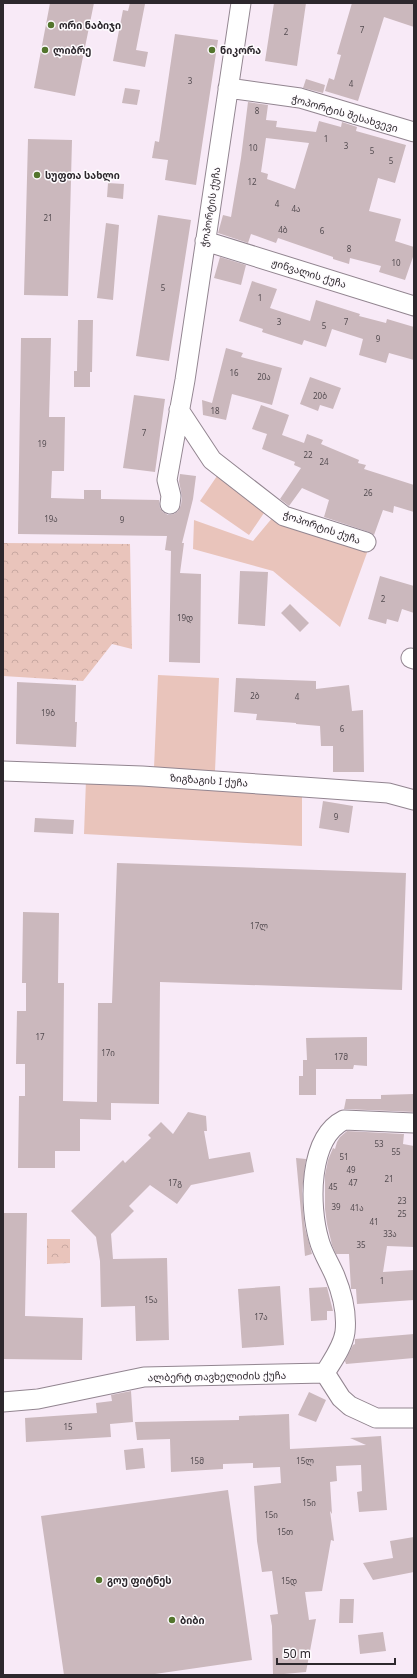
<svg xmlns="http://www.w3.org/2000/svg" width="417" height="1678" viewBox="0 0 417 1678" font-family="'Noto Sans','Noto Sans Georgian',sans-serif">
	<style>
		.grass { fill: #e9c4bb }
		.park { fill: url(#park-crowns) }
		.building { fill: #cbb8bd; fill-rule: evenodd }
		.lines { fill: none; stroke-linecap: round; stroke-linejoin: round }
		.minor-casing { stroke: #928590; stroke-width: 21 }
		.minor { stroke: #fff; stroke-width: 19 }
		.poi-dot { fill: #53752d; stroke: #fefbfe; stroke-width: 1.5 }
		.labels { text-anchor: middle; stroke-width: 3; stroke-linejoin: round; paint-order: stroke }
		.number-label { font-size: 8px; fill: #544c51 }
		.poi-label { font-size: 10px; font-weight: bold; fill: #2d282d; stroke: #fefbfe; text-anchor: start }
		.street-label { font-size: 10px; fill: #2d282d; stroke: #fefbfe }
	</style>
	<defs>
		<pattern id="park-crowns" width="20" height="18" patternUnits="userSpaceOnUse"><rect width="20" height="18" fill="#e9c4bb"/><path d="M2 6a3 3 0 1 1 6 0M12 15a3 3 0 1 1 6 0" fill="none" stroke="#c8a8a1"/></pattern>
	</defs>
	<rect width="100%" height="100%" fill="#f8eaf7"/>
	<!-- grass -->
	<path class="grass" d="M217 476 266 510 249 535 200 501Z
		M273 517 368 550 340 627 273 571 193 549 194 520 253 541Z
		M158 675 219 678 215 771 154 768Z
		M86 780 302 795V846L84 834Z"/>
	<!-- park -->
	<path class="park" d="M3 543 130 544 132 649 112 644 83 681 3 676Z
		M47 1239H70V1263L47 1264Z"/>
	<!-- building -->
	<path class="building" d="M50 3H94L75 96 34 88Z
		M130 3 145 4 136 50 148 52 145 67 113 61 123 10 128 11Z
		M274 3H306L297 66 265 61Z
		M352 3H414V27L384 17 358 101 325 91 329 78 334 80 341 55 337 54Z
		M175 34 218 40 196 185 165 180 168 160 152 158 155 141 159 142Z
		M306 79 325 85 323 93 303 88Z
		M125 88 140 90 137 105 122 103Z
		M248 102 268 105 266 120 277 121 276 127 316 132 319 121 341 127 342 122 357 127 356 131 406 145 395 183 378 178 369 211 401 219 395 241 414 247V254L405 280 379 272 381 266 350 258 349 264 333 259V257L278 238 276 243 251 234 248 243 218 233 223 215 231 217 241 158ZM266 138 309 143 295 189 267 179 268 174 261 172Z
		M28 139 72 140 68 296 24 295Z
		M108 183 124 184 123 199 107 197Z
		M158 215 191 220 169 361 136 356Z
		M106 223 119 225 113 300 97 298Z
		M220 257 246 265 241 285 214 278Z
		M252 281 277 289 270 308 310 321 316 300 360 314 359 316 386 323 387 319 414 327V360L389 353 386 363 359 355 363 339 332 329 326 347 304 340 302 345 262 332 263 329 239 321Z
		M78 320H93L92 372H90V387H74V371H77Z
		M21 338H51L49 417H65L64 471H52L51 498 84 499V490H101V499L159 500 160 508 163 512 168 515 174 514 178 511 181 505 182 497 179 481 180 474 196 476 193 499 182 543H184L180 573 201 574 200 663 169 662 171 551 165 550 167 536 18 534Z
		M226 348 243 353 241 357 282 368 272 405 232 394 226 420 203 415 202 400 212 403Z
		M310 377 341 388 333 409 320 405 318 411 300 404Z
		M134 395 165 399 155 472 123 468Z
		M261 405 289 415 282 435 304 443 307 434 323 440 321 444 359 460 358 463 366 465 364 469 414 485V512L394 506 393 513 383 510 374 535 369 532 324 517 329 500 302 488 289 506 280 499 301 468 294 465 295 462 262 449 267 434 252 429Z
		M240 571 268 572 265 626 238 624Z
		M380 576 414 586V613L402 609 398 622 387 619 386 624 368 619Z
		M290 604 309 623 300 632 281 613Z
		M236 678 316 681V689L349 685 352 711 363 710 364 772H333V746H321L320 726 296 724V723L256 720 257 714 234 712Z
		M17 682 76 685 75 722H77L76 747 16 744Z
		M323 801 353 806 349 833 319 828Z
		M35 818 74 820 73 834 34 832Z
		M117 863 406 873 402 990 160 982 159 1104 111 1103V1120L80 1119V1151H55V1168H18L19 1096H25V1064H16L17 1011H26V983H22L23 912 59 913 58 983H64L63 1101 97 1102 98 1003H112Z
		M367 1037V1066L354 1065 353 1069H316V1095H299V1076H303V1060H307L306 1038Z
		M414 1094V1112L344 1109 346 1099H381V1095Z
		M188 1112 206 1116 207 1131H204L209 1159 250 1152 254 1172 191 1185 177 1204 150 1185 129 1206 134 1211 111 1234 113 1259 167 1258 169 1340 136 1341 135 1306 101 1307 100 1261 96 1237 71 1211 123 1160 125 1163 151 1138 148 1135 161 1122 173 1134Z
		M347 1131 404 1134 403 1144 414 1146V1247L387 1246 383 1272 414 1270V1300L357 1304 356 1289H351L349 1254H336L332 1245 327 1224 325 1209V1175L328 1160 333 1148 335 1149 337 1142 340 1137Z
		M296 1158 306 1159 302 1191 303 1210 305 1228 312 1254 305 1256Z
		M3 1213H27L25 1316 83 1318 82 1360 3 1359Z
		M280 1286 284 1345 242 1348 238 1289Z
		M327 1287 333 1311H327V1320L311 1321 309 1288Z
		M414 1334V1358L346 1364 345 1361 353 1345 355 1344V1339Z
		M131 1391 133 1422 110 1424 111 1437 26 1442 25 1418 97 1413 96 1403 112 1401 111 1395Z
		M309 1392 326 1400 316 1422 298 1415Z
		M289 1414 290 1449 366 1445 350 1438 381 1436 387 1510 359 1512 357 1492 362 1491 361 1465 336 1466 337 1481 330 1482 332 1514 330 1511 334 1541 331 1540 322 1591 305 1592 309 1620 316 1619 306 1672 273 1675 272 1626 270 1615 278 1614 272 1571 262 1572 257 1541 254 1486 281 1483 280 1467 253 1468V1463L223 1464V1469L171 1472 170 1439 137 1440 135 1422 239 1420V1416Z
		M143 1448 145 1468 126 1470 124 1450Z
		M228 1490 252 1660 148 1675H64L41 1516Z
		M414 1537V1572L373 1580 363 1563 393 1558 390 1541Z
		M340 1599H354L353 1623H339Z
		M383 1632 386 1651 360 1654 358 1635Z"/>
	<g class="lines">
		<defs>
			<path id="minor" d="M228 88 300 98 414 132
				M205 241 414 306
				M179 410 212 460 284 516 366 542
				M170 504 171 496 167 480 185 380 241 3
				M411 658 414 659
				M3 771 142 776 303 787 388 793 414 800
				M325 1373C332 1361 343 1347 345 1332 347 1314 342 1293 335 1276 330 1264 322 1252 319 1240 309 1206 308 1138 344 1120L414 1123
				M3 1402 38 1399 144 1377 325 1373 341 1398 350 1406 376 1418H414"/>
		</defs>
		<!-- minor casing -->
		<use href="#minor" class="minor-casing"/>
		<!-- minor -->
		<use href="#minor" class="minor"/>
	</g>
	<!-- markers -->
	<g class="poi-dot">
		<circle cx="51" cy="25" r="4"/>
		<circle cx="45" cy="50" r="4"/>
		<circle cx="212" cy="50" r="4"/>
		<circle cx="37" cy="175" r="4"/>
		<circle cx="99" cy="1580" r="4"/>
		<circle cx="172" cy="1620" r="4"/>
	</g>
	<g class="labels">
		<!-- number labels -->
		<g class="number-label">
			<text x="362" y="33">7</text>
			<text x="286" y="35">2</text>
			<text x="190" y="84">3</text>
			<text x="351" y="87">4</text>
			<text x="257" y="114">8</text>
			<text x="326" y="142">1</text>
			<text x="346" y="149">3</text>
			<text x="253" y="151">10</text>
			<text x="372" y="154">5</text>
			<text x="391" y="164">5</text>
			<text x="252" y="185">12</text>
			<text x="277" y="207">4</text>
			<text x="296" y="212">4ა</text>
			<text x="48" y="221">21</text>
			<text x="283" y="233">4ბ</text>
			<text x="322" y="234">6</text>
			<text x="349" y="252">8</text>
			<text x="396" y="266">10</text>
			<text x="163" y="291">5</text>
			<text x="260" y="301">1</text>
			<text x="279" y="325">3</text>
			<text x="346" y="325">7</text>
			<text x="324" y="329">5</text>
			<text x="378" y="342">9</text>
			<text x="234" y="376">16</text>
			<text x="264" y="380">20ა</text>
			<text x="320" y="399">20ბ</text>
			<text x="215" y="414">18</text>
			<text x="144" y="436">7</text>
			<text x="42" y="447">19</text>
			<text x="308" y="458">22</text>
			<text x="324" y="465">24</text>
			<text x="368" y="496">26</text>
			<text x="51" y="522">19ა</text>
			<text x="122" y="523">9</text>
			<text x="383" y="602">2</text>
			<text x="185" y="621">19დ</text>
			<text x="255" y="699">2ბ</text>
			<text x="297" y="700">4</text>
			<text x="48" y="716">19ბ</text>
			<text x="342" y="732">6</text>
			<text x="336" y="820">9</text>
			<text x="259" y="929">17ლ</text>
			<text x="40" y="1040">17</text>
			<text x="108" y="1056">17ი</text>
			<text x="341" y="1060">17მ</text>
			<text x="379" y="1147">53</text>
			<text x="396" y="1155">55</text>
			<text x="344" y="1160">51</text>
			<text x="351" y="1173">49</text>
			<text x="389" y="1182">21</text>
			<text x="175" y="1186">17გ</text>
			<text x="353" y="1186">47</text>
			<text x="333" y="1190">45</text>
			<text x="402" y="1204">23</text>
			<text x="336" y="1210">39</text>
			<text x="357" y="1211">41ა</text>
			<text x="402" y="1217">25</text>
			<text x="374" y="1225">41</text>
			<text x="390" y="1237">33ა</text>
			<text x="361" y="1248">35</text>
			<text x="382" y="1284">1</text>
			<text x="151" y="1303">15ა</text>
			<text x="261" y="1320">17ა</text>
			<text x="68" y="1430">15</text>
			<text x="197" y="1464">15მ</text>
			<text x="305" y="1464">15ლ</text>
			<text x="309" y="1506">15ი</text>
			<text x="271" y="1518">15ი</text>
			<text x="285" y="1535">15თ</text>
			<text x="289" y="1584">15დ</text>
		</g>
		<!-- poi labels -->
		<g class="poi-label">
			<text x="59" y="29">ორი ნაბიჯი</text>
			<text x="53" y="54">ლიბრე</text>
			<text x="220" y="54">ნიკორა</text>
			<text x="45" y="179">სუფთა სახლი</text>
			<text x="107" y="1584">გოუ ფიტნეს</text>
			<text x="180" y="1624">ბიბი</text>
		</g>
		<!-- street labels -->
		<g class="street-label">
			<text transform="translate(345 113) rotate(16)" y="4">ჭოპორტის შესახვევი</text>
			<text transform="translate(210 207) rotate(-81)" y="4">ჭოპორტის ქუჩა</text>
			<text transform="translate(309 273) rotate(17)" y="4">ჟინვალის ქუჩა</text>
			<text transform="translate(322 527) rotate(19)" y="4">ჭოპორტის ქუჩა</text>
			<text transform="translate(209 780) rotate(4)" y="4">ზიგზაგის I ქუჩა</text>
			<text transform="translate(217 1376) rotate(-1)" y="4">ალბერტ თავხელიძის ქუჩა</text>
		</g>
	</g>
	<!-- border -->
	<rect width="417" height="1678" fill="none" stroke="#2d282d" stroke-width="8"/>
	<!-- scale -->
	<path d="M277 1658v6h118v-6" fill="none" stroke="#2d282d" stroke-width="2"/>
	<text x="283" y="1658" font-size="12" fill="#2d282d" stroke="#fefbfe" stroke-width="3" paint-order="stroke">50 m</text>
</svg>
